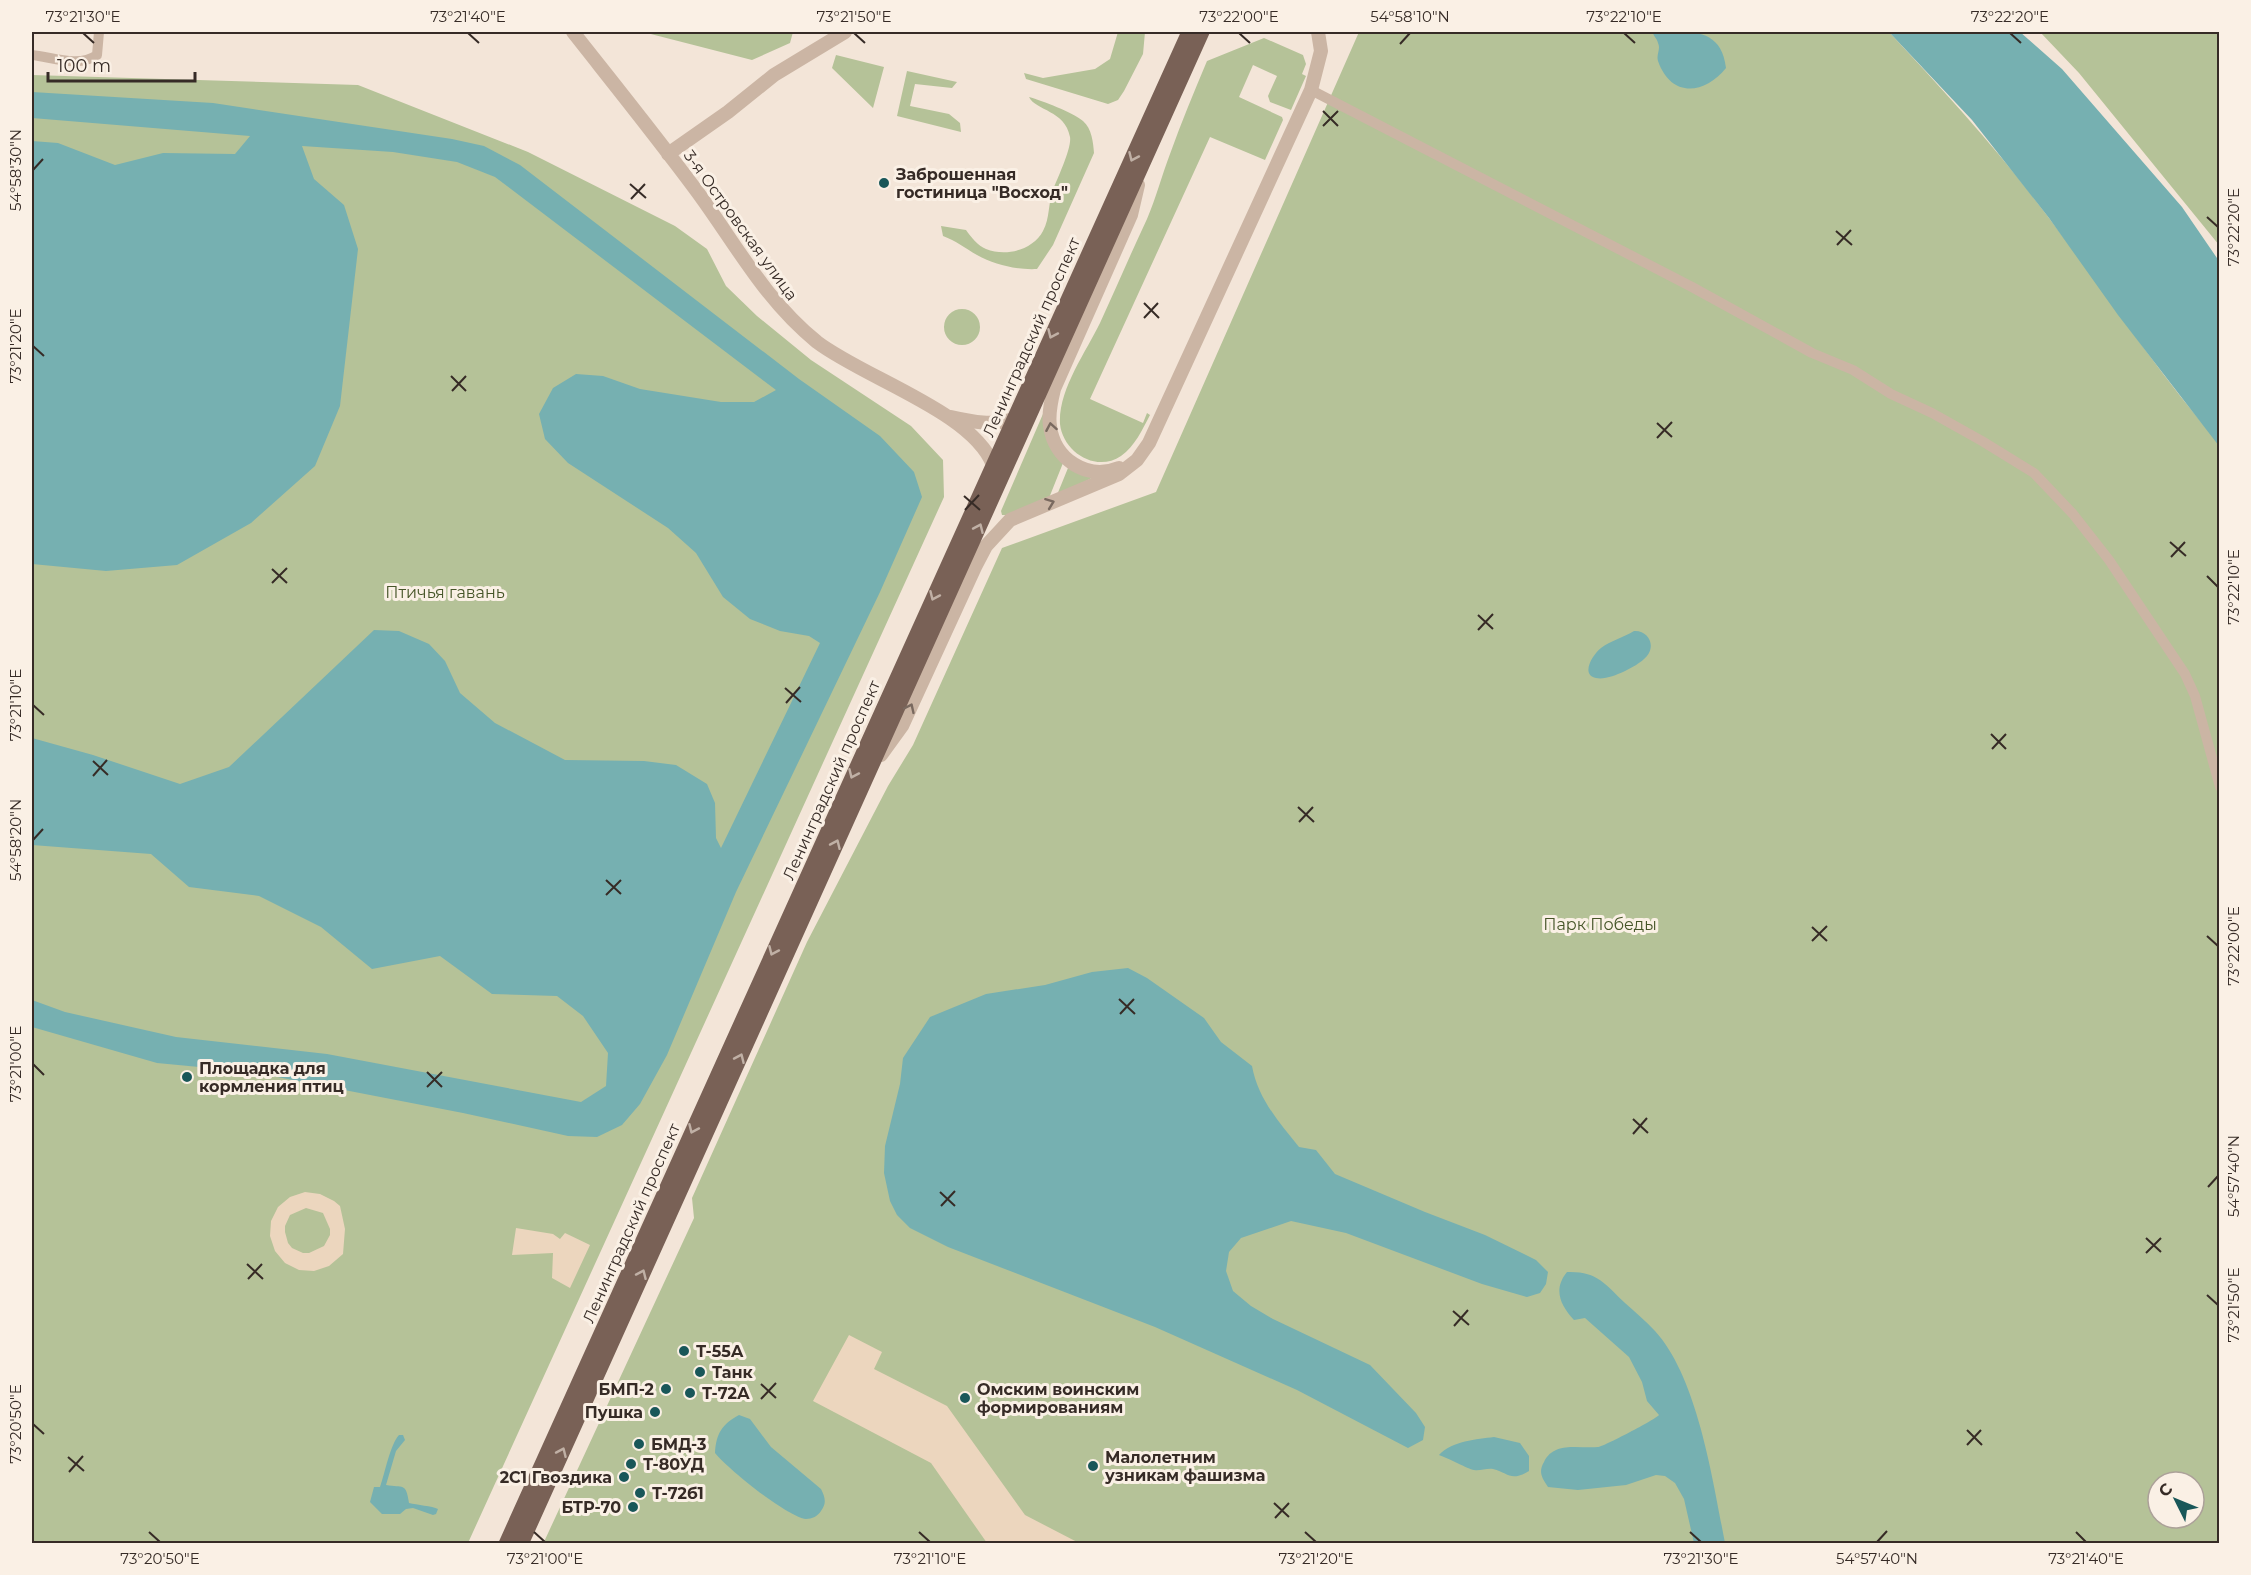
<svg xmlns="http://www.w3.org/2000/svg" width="2251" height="1575" viewBox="0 0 2251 1575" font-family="Montserrat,sans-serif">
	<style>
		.green { fill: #b5c298; fill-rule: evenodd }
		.plaza { fill: #ecd6be; fill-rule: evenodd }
		.water { fill: #76b0b1 }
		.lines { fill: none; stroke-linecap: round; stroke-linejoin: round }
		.minor { stroke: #cbb5a4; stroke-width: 10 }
		.tertiary { stroke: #cbb5a4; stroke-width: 14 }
		.primary { stroke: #796156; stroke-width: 15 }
		.oneway { stroke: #c0b0a5 }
		.oneway2 { stroke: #79695f }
		.ticks { fill: none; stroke: #362b26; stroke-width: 2 }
		.poi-dot { fill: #195759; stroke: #faf0e5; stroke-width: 2 }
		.labels { text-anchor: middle; stroke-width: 6; stroke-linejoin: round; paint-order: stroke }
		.poi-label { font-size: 16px; font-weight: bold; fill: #362b26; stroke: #faf0e5; text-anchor: start }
		.street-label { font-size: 16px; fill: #362b26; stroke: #faf0e5 }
		.park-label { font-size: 16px; fill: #465528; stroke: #faf0e5 }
		.neatline { fill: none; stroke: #362b26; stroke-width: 2 }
		.ticks-label { font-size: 15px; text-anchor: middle; fill: #362b26 }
	</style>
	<rect width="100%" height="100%" fill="#f3e5d8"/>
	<!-- green -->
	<path class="green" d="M643 32H793L790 43 752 60Z
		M1118 32H1145L1143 54 1124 91 1118 100 1108 104 1026 79 1024 73 1043 78 1095 69 1110 59Z
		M1359 32H1889C1945 92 2000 152 2049 218 2106 293 2157 372 2219 443V1543L543 1544 694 1218 692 1198 807 942 888 786 913 745 1002 548 1156 492ZM2158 1482H2194V1518H2158Z
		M2040 32H2219V245L2079 73Z
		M1264 38 1303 55 1306 64 1302 74 1306 76 1291 110 1270 102 1268 96 1277 76 1253 65 1239 97 1282 117 1283 120 1265 160 1210 137 1090 399 1143 423 1147 413 1150 415C1142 430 1135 446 1121 456 1096 473 1063 452 1060 424 1058 390 1086 352 1100 323 1116 288 1131 253 1147 219 1156 198 1162 175 1170 154 1181 123 1194 92 1207 61Z
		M836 55 884 67 873 108 832 68Z
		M907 71 957 82 952 88 915 84 910 106 949 114 960 123 961 132 897 116Z
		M32 75 358 85 528 152 675 226 707 249 726 286 757 316 811 360 911 426 943 460 944 497 468 1543 32 1544Z
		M1029 97C1043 101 1072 112 1083 121 1092 129 1093 142 1094 153L1053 245 1037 269C1017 270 995 265 977 255 965 248 956 241 943 236L941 226 966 230C971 237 978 246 986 249 1006 257 1033 250 1043 231 1050 218 1048 203 1053 190 1057 179 1072 148 1070 137 1065 110 1036 111 1029 97Z
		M944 327a18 18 0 1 1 36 0a18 18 0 1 1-36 0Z
		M1046 407 1063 463 1049 498 1008 515H1002L1001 511Z
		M1068 468 1096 476 1057 495Z"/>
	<!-- plaza -->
	<path class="plaza" d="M305 1192 320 1194 334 1201 340 1206 345 1229 343 1254 329 1266 314 1271 299 1270 285 1263 275 1251 270 1236 271 1221 278 1207 290 1197ZM306 1208 323 1213 330 1229V1235L324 1246 309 1253H303L292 1248 288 1243 285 1232V1226L290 1215Z
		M516 1228 553 1234 560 1239 565 1233 590 1245 570 1288 552 1278 553 1253 512 1255Z
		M849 1335 882 1352 874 1369 947 1406 1025 1515 1079 1543H987L931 1463 813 1401Z"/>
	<!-- water -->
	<path class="water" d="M1653 32C1686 32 1721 25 1726 68 1704 95 1671 98 1658 61 1656 55 1661 49 1658 43 1657 38 1653 36 1653 32Z
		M1889 32H2020L2062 69 2182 207 2219 261V446L2118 315 2049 218 1972 120Z
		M32 92 213 103 452 139 484 146 520 165 799 379 880 436 914 472 922 497 880 592 736 892 667 1055 640 1104 622 1125 597 1137 568 1136 463 1113 252 1072 157 1063 32 1027V1000L65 1012 176 1037 327 1054 581 1102 606 1086 608 1053 583 1016 557 996 492 994 440 956 372 969 321 927 259 896 189 887 151 854 32 845V738L93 755 180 784 229 767 374 630 399 631 429 644 445 661 460 693 495 723 565 760 644 761 676 765 707 784 715 803 716 838 721 848 820 643 809 636 780 631 750 619 723 597 696 553 668 528 568 463 545 439 539 414 553 388 576 374 603 376 640 389 721 402H754L776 390 495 177 457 162 393 152 302 146 314 179 344 205 358 249 340 406 315 466 251 523 177 565 106 571 32 564V141L58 143 115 165 163 153 235 154 250 136 32 118Z
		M1634 631C1648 630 1656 645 1647 656 1641 663 1631 668 1623 672 1616 675 1604 680 1596 678 1580 675 1593 654 1601 648 1610 641 1624 637 1634 631Z
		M1128 968 1147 978 1204 1018 1221 1042 1252 1066C1258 1099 1279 1122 1299 1147L1316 1150 1335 1174 1425 1212 1485 1235 1536 1260 1548 1272 1546 1284 1540 1293 1527 1297 1482 1284 1346 1233 1291 1221 1241 1238 1229 1252 1226 1271 1233 1291 1251 1306 1273 1319 1370 1365 1416 1413 1425 1427 1423 1440 1408 1448 1297 1390 1155 1327 948 1247 910 1228 897 1215 890 1201 884 1173 885 1146 900 1084 903 1058 930 1017 986 994 1045 985 1092 972Z
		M1567 1272C1597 1271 1604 1283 1625 1303 1635 1312 1646 1321 1655 1331 1698 1378 1713 1482 1725 1543H1694L1684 1499 1675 1483 1665 1476 1656 1475 1626 1485 1578 1490 1548 1487C1542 1478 1538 1472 1544 1462 1554 1441 1579 1449 1598 1447 1603 1447 1656 1419 1659 1415L1647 1401 1642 1382 1629 1357 1585 1318 1574 1320C1560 1305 1553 1289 1567 1272Z
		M739 1415 750 1419 771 1447 821 1489C825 1497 827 1503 821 1511 818 1516 812 1519 806 1519 787 1517 728 1469 715 1453 716 1434 722 1424 739 1415Z
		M399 1435H403L405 1440 396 1451 386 1485C403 1488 406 1482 409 1503 417 1505 432 1506 438 1509L436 1514 433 1515 413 1508 406 1509 400 1514H382L370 1502 374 1487H380C385 1473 390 1445 399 1435Z
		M1494 1437 1520 1443 1529 1456V1471C1510 1482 1509 1473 1493 1469 1487 1468 1480 1471 1474 1470 1468 1469 1448 1458 1439 1455 1452 1441 1477 1439 1494 1437Z"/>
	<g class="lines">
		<!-- minor -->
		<path class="minor" d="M32 55C52 57 79 68 97 55L99 32
			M1311 90 1692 287 1812 353 1853 370 1891 394 1932 413 1982 441 2034 473 2073 514 2109 560 2185 674 2195 696 2220 787"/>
		<!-- tertiary -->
		<path class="tertiary" d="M573 32C614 84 656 136 696 190 736 244 764 299 817 342 864 378 973 412 993 465
			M668 154 728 112 774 75 845 32
			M951 417C973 422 993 426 1014 419
			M1119 468C1087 481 1054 459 1050 426 1048 414 1051 401 1054 389L1131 215 1138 185
			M881 755 902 726 975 567 986 546 1010 520 1119 474 1137 460 1149 443 1311 90 1321 51 1318 32"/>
		<!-- primary -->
		<path class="primary" d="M506 1544 1189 32
			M521 1544 1202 32"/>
	</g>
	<!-- one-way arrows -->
	<defs><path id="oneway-chevron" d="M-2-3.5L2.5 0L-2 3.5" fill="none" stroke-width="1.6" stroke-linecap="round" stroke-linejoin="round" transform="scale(1.5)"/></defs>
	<g class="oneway">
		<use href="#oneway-chevron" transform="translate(1133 157) rotate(114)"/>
		<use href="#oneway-chevron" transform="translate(1052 334) rotate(114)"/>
		<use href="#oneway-chevron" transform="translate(979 528) rotate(-66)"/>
		<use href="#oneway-chevron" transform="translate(934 596) rotate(114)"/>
		<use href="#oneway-chevron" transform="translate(853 774) rotate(114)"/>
		<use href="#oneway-chevron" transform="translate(836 844) rotate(-66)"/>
		<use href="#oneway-chevron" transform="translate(773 951) rotate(114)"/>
		<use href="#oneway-chevron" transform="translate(740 1058) rotate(-66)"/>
		<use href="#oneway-chevron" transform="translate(693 1129) rotate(114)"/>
		<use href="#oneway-chevron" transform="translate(642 1274) rotate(-66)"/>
		<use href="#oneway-chevron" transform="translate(562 1452) rotate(-66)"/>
	</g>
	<g class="oneway2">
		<use href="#oneway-chevron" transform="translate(1051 427) rotate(-100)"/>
		<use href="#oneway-chevron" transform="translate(1050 503) rotate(-21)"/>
		<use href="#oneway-chevron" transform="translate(910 708) rotate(-65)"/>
	</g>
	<!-- ticks -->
	<path class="ticks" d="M83 33 94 43M468 33 479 43M854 33 865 43M1239 33 1250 43M1624 33 1635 43M2010 33 2021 43M1400 44 1410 33M1323 111 1338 126M1323 126 1338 111M33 170 43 159M630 184 646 198M631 199 645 184M2207 217 2218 227M1836 231 1852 245M1837 245 1851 230M1144 303 1159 318M1144 318 1158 303M33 346 44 356M451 376 466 391M452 391 466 376M1657 423 1672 437M1657 438 1672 422M964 496 980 510M965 510 979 495M2170 542 2186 556M2171 557 2185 542M272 569 287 583M2207 576 2218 587M272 583 287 568M1478 615 1493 629M1478 630 1493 614M785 688 801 702M786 703 800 687M33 705 44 715M1991 734 2006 749M1992 749 2006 734M93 761 108 775M93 776 107 760M1298 807 1314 822M1299 822 1313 807M33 840 43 829M606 880 621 894M606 895 621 880M1812 927 1827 941M2207 936 2218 946M1812 941 1827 926M1119 999 1135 1014M1120 1014 1134 999M33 1064 44 1075M427 1072 442 1087M427 1087 442 1072M1633 1119 1648 1133M1633 1134 1647 1118M2208 1187 2218 1176M940 1192 955 1206M941 1206 955 1191M2146 1238 2161 1252M2146 1253 2161 1238M247 1264 263 1279M248 1279 262 1264M2207 1295 2218 1305M1453 1311 1469 1325M1454 1326 1468 1310M761 1384 776 1398M761 1399 776 1383M33 1424 44 1434M1967 1430 1982 1445M1967 1445 1981 1430M68 1457 84 1471M69 1472 83 1456M1274 1503 1289 1517M1275 1518 1289 1503M149 1532 160 1542M534 1532 545 1542M919 1532 930 1542M1305 1532 1316 1542M1690 1532 1701 1542M2076 1532 2086 1542M1877 1542 1887 1531"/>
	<!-- markers -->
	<g class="poi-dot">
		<circle cx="884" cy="183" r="6"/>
		<circle cx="187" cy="1077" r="6"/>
		<circle cx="684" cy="1351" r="6"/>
		<circle cx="700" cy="1372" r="6"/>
		<circle cx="666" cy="1389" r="6"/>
		<circle cx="690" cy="1393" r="6"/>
		<circle cx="965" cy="1398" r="6"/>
		<circle cx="655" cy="1412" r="6"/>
		<circle cx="639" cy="1444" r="6"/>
		<circle cx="631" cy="1464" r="6"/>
		<circle cx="1093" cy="1466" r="6"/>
		<circle cx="624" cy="1477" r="6"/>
		<circle cx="640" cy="1493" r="6"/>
		<circle cx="633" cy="1507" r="6"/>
	</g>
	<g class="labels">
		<!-- poi labels -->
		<g class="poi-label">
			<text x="896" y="180">Заброшенная<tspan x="896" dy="18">гостиница "Восход"</tspan></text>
			<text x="199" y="1074">Площадка для<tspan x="199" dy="18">кормления птиц</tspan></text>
			<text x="696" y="1357">Т-55А</text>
			<text x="712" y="1378">Танк</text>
			<text x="654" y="1395" text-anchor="end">БМП-2</text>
			<text x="977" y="1395">Омским воинским<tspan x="977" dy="18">формированиям</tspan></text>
			<text x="702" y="1399">Т-72А</text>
			<text x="643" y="1418" text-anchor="end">Пушка</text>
			<text x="651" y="1450">БМД-3</text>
			<text x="1105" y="1463">Малолетним<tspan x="1105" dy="18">узникам фашизма</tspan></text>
			<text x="643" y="1470">Т-80УД</text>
			<text x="612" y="1483" text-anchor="end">2С1 Гвоздика</text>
			<text x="652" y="1499">Т-72б1</text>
			<text x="621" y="1513" text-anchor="end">БТР-70</text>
		</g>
		<!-- street labels -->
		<g class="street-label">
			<text transform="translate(741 225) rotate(54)" y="6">3-я Островская улица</text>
			<text transform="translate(1031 337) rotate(-66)" y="6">Ленинградский проспект</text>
			<text transform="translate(831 780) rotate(-66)" y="6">Ленинградский проспект</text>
			<text transform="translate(631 1223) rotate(-66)" y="6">Ленинградский проспект</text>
		</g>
		<!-- park labels -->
		<g class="park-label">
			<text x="445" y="598">Птичья гавань</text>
			<text x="1600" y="930">Парк Победы</text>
		</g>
	</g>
	<!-- border -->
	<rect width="2251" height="1575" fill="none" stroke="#faf0e5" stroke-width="66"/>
	<!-- north arrow -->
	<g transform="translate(2176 1500) rotate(313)"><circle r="28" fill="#faf0e5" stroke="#aca199" stroke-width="1.5"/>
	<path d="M0-4.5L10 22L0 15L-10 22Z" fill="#195759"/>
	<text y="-9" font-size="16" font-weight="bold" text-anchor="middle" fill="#362b26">С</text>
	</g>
	<!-- scale -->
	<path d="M48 72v9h147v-9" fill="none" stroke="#362b26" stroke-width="3"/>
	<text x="57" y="72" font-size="18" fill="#362b26" stroke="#faf0e5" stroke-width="4.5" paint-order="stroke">100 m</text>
	<rect x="33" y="33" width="2185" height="1509" class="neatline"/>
	<g class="ticks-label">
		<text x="83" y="22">73°21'30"E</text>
		<text x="468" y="22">73°21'40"E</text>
		<text x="854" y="22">73°21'50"E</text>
		<text x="1239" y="22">73°22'00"E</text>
		<text x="1410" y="22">54°58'10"N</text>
		<text x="1624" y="22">73°22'10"E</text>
		<text x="2010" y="22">73°22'20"E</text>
		<text transform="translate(16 170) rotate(-90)" y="5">54°58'30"N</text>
		<text transform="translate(2234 227) rotate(-90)" y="5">73°22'20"E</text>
		<text transform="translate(16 346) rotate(-90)" y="5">73°21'20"E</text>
		<text transform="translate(2234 587) rotate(-90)" y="5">73°22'10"E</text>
		<text transform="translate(16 705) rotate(-90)" y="5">73°21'10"E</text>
		<text transform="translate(16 840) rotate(-90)" y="5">54°58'20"N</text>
		<text transform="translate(2234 946) rotate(-90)" y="5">73°22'00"E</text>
		<text transform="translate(16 1064) rotate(-90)" y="5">73°21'00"E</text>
		<text transform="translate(2234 1176) rotate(-90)" y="5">54°57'40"N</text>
		<text transform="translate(2234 1305) rotate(-90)" y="5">73°21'50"E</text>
		<text transform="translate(16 1424) rotate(-90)" y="5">73°20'50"E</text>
		<text x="160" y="1564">73°20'50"E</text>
		<text x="545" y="1564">73°21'00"E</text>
		<text x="930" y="1564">73°21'10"E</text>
		<text x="1316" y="1564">73°21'20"E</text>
		<text x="1701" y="1564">73°21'30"E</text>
		<text x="1877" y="1564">54°57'40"N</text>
		<text x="2086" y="1564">73°21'40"E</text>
	</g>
</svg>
